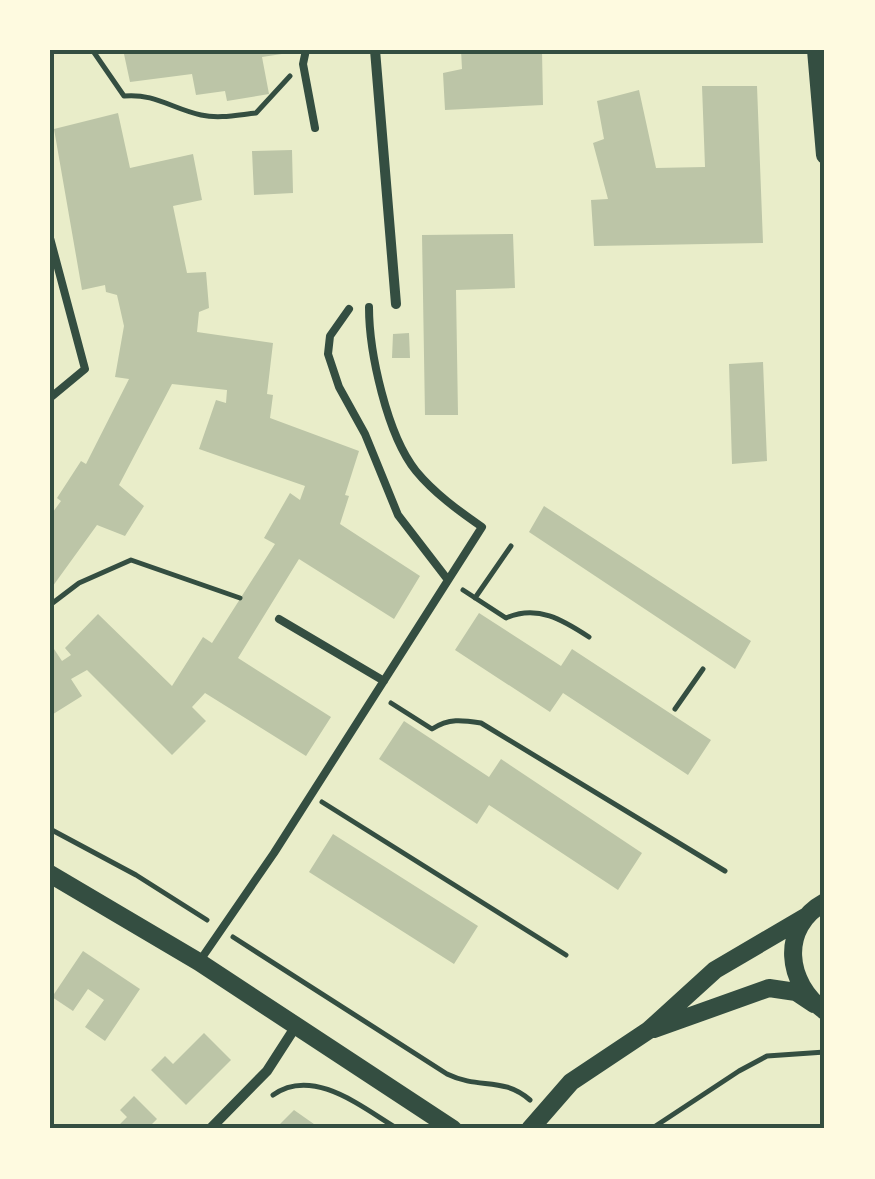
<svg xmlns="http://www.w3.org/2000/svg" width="875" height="1179" viewBox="0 0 875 1179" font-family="Inter,sans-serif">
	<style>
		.building { fill: #bcc5a7 }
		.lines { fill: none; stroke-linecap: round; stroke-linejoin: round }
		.path { stroke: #344e41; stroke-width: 5 }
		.service { stroke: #344e41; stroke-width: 8 }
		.minor { stroke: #344e41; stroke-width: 10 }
		.tertiary { stroke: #344e41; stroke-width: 18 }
		.neatline { fill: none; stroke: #344e41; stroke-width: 4 }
	</style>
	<rect width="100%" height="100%" fill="#e9edc9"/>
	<!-- building -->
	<path class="building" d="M133 50H295V52L262 57 269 94 227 101 225 91 196 95 192 74 130 82 124 54Z
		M461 50H542L543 105 445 110 443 73 462 69Z
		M702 86H757L763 243 594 246 591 200 608 199 593 143 604 139 597 101 639 90 656 168 705 167Z
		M118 113 130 168 193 154 202 200 173 206 187 273 206 272 209 308 199 312 197 332 273 343 267 394 273 395 270 418 359 451 345 495 349 496 340 524 420 576 394 619 299 559 238 658 331 717 306 756 205 693 192 707 206 721 172 755 87 670 71 679 82 696 50 716V643L62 661 71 655 65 648 98 614 172 686 203 637 212 643 275 544 264 538 290 493 300 500 305 486 199 449 216 400 226 403 227 390 172 384 119 485 144 506 125 536 97 525 50 590V516L61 501 57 498 81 461 86 464 129 379 115 377 124 326 117 295 106 292 105 285 82 290 54 129Z
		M292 150 293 193 254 195 252 151Z
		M513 234 515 288 456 290 458 415H425L422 235Z
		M409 333 410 358H392L393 334Z
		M763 362 767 461 732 464 729 364Z
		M544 506 751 641 735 669 529 532Z
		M479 613 561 666 572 649 711 740 688 775 563 693 550 712 455 650Z
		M404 721 489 777 501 759 642 853 618 890 489 805 477 824 379 759Z
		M333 834 478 926 454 964 309 872Z
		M83 951 140 989 105 1041 85 1027 104 1000 88 989 73 1011 52 997Z
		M204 1033 231 1060 186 1105 151 1070 165 1056 173 1064Z
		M134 1096 157 1119 147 1129H115L127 1117 120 1110Z
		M294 1110 321 1129H275Z"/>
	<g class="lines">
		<!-- path -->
		<path class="path" d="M93 51 124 96C154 93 173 109 201 115 219 119 237 115 256 113L290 76
			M463 590 506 618C537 604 563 620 589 637
			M475 598 511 546
			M50 605 79 583 131 560 240 598
			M391 703 432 729C449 718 462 720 481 723L725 871
			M675 709 703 669
			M322 802 566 955
			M50 829 136 875 207 920
			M233 937 447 1074C480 1090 502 1076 530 1100
			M273 1095C313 1066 363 1108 398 1129
			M651 1129 739 1071 767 1056 825 1052"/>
		<!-- service -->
		<path class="service" d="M306 50 303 64 315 128
			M50 238 85 369 50 398
			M349 309 330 336 328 354 339 387 365 434 398 515 448 580
			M279 619 384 681
			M199 962 274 853 482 527C459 511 434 493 416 471 387 435 369 352 369 307"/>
		<!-- minor -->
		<path class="minor" d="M375 50 396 304
			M210 1129 267 1071 296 1026"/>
		<!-- tertiary -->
		<path class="tertiary" d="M816 50 825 155
			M50 874 199 962 453 1129
			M825 902C779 927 786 984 825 1011
			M654 1029 769 988 796 992 814 1004
			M530 1129 571 1082 649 1030 715 970 807 916"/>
	</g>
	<!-- border -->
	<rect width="875" height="1179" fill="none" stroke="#fefae0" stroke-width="105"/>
	<rect x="52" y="52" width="770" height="1074" class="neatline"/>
</svg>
